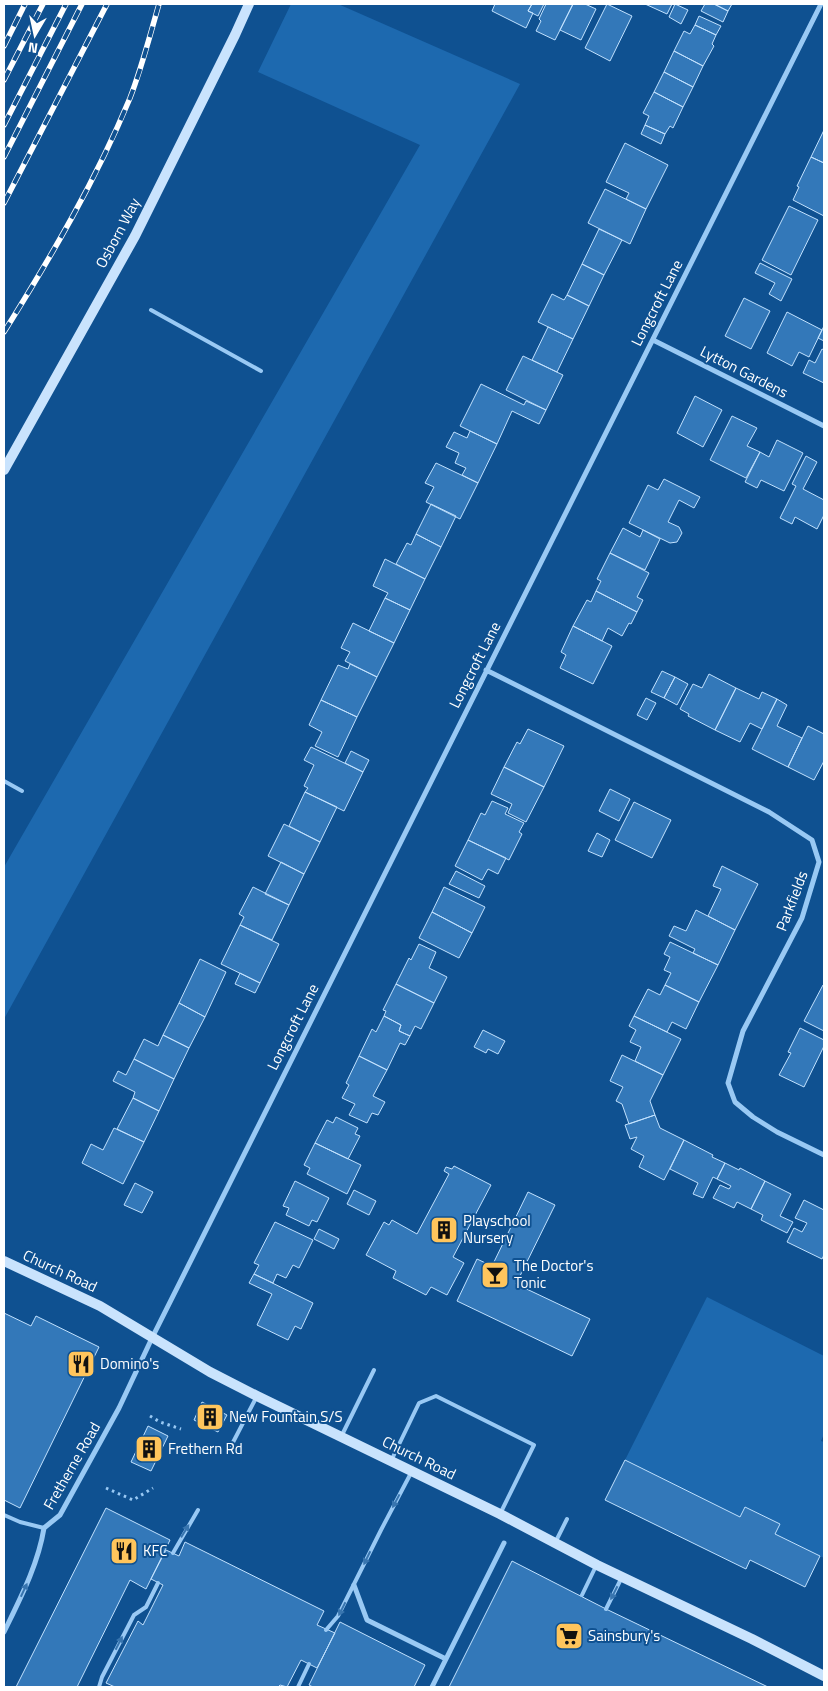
<svg xmlns="http://www.w3.org/2000/svg" width="828" height="1691" viewBox="0 0 828 1691" font-family="'Titillium Web',sans-serif">
	<style>
		.green { fill: #1d69af }
		.building { fill: #3378b9; stroke: #c1e1fe }
		.lines { fill: none; stroke-linecap: round; stroke-linejoin: round }
		.path { stroke: #99c9f4; stroke-width: 3; stroke-dasharray: 2.5 4; stroke-linecap: butt }
		.lane { stroke: #99c9f4; stroke-width: 4 }
		.street { stroke: #99c9f4; stroke-width: 5 }
		.secondary { stroke: #c9e3fd; stroke-width: 10 }
		.rail-casing { stroke: #fff; stroke-width: 5.5 }
		.rail { stroke: #0f5191; stroke-width: 4; stroke-dasharray: 11; stroke-linecap: butt }
		.oneway { fill: #3875af }
		.labels { text-anchor: middle; stroke-width: 4; stroke-linejoin: round; paint-order: stroke }
		.street-label { font-size: 15px; fill: #fff; stroke: #0f5191 }
		.poi-label { font-size: 15px; fill: #fff; stroke: #0f5191; text-anchor: start }
	</style>
	<rect width="100%" height="100%" fill="#0f5191"/>
	<!-- green -->
	<path class="green" d="M291 4H338L520 84 4 1019V867L420 145 258 72Z
		M707 1297 824 1356V1434L821 1441 824 1442V1558L775 1534 780 1524 745 1507 740 1517 625 1460Z"/>
	<!-- building -->
	<path class="building" d="M495 4H532L528 11 533 13 526 28 492 11Z
		M532 4H544L538 16 528 11Z
		M546 4H573L555 40 536 31 541 21 539 19Z
		M573 4H585L596 9 581 40 560 30Z
		M607 4 632 16 610 61 585 48Z
		M645 4H672L667 14Z
		M675 4 688 10 681 24 669 17Z
		M705 4H714L728 11 723 22 701 11Z
		M714 4H732L728 11Z
		M699 16 721 26 716 35 695 25Z
		M695 25 716 35 712 44 714 46 703 66 674 51 684 31 690 34Z
		M674 51 703 66 693 87 664 72Z
		M664 72 693 87 683 107 654 92Z
		M654 92 683 107 673 128 670 126 665 134 645 125 649 116 643 113Z
		M645 125 665 134 661 144 641 134Z
		M824 130V163L811 157Z
		M625 143 668 165 646 209 626 199 629 193 606 182Z
		M811 157 824 163V216L793 200 799 187 797 186Z
		M605 189 646 209 630 244 588 223Z
		M789 206 818 220 791 275 762 260Z
		M599 229 622 240 604 275 582 264Z
		M760 263 792 279 781 301 769 294 775 283 755 273Z
		M582 264 604 275 589 306 567 295Z
		M552 294 564 300 567 295 589 306 573 339 538 322Z
		M744 298 770 311 751 349 725 336Z
		M787 312 822 330 809 357 799 352 792 366 767 353Z
		M824 326V341L818 338Z
		M548 327 573 339 557 372 532 360Z
		M822 349 824 350V383L803 373 809 360 815 363Z
		M523 356 563 375 546 410 506 390Z
		M481 384 524 405 526 401 546 410 539 424 512 411 497 444 460 426Z
		M695 396 722 410 703 447 677 433Z
		M732 416 757 428 747 446 760 452 746 478 710 460Z
		M470 431 497 444 478 483 462 475 466 468 455 463 459 453 446 447 454 432 467 438Z
		M777 440 803 453 784 491 761 480 757 488 745 482 760 452 769 457Z
		M806 456 817 462 803 489 824 500V515L817 529 795 517 792 524 780 518 796 486 792 484Z
		M436 463 478 483 460 519 426 502 434 487 425 483Z
		M664 479 700 497 694 508 679 500 668 522 679 527 682 533 677 542 670 543 629 523 648 485 658 490Z
		M431 504 456 516 441 547 416 534Z
		M623 528 640 537 643 530 660 539 645 570 610 553Z
		M416 534 441 547 425 579 396 564 407 543 411 545Z
		M610 553 649 573 637 597 643 600 637 612 596 591 601 581 597 579Z
		M385 559 425 579 410 610 385 598 388 593 373 586Z
		M596 591 637 612 631 624 629 623 622 636 608 628 602 641 573 626 587 600 591 602Z
		M385 598 410 610 394 643 369 631Z
		M353 623 394 643 377 677 345 661 350 652 341 648Z
		M573 626 612 646 593 684 560 668 566 655 561 652Z
		M350 664 377 677 357 717 321 700 338 665 348 669Z
		M662 671 675 677 664 698 651 692Z
		M709 674 736 688 715 730 688 716 689 714 680 709 693 684 702 688Z
		M675 677 688 684 677 705 664 698Z
		M736 688 759 699 762 692 777 699 762 729 750 723 740 742 715 730Z
		M646 698 656 703 647 720 637 715Z
		M777 699 787 705 777 726 802 738 788 767 752 749Z
		M321 700 357 717 338 757 315 746 322 732 309 725Z
		M808 726 824 734V761L814 780 788 767Z
		M528 729 564 746 544 787 504 767 517 742 520 744Z
		M311 747 363 772 344 811 305 792 308 788 304 786 314 765 304 760Z
		M351 751 369 760 363 772 345 763Z
		M504 767 544 787 526 822 508 813 512 804 491 794Z
		M610 789 630 799 619 821 599 811Z
		M305 792 337 807 320 842 289 826Z
		M492 801 508 808 505 814 524 823 519 832 522 834 509 860 468 840 481 813 485 815Z
		M634 802 671 820 652 858 615 840Z
		M284 824 320 842 304 874 268 856Z
		M597 833 610 840 602 857 588 851Z
		M468 840 506 858 498 874 488 869 482 880 455 866Z
		M281 862 304 874 289 905 265 894Z
		M722 866 758 884 735 930 708 916 721 889 713 886Z
		M456 871 485 886 479 898 449 884Z
		M253 887 289 905 272 940 240 925 244 917 239 914Z
		M444 887 485 907 472 933 432 912Z
		M696 910 735 930 718 965 693 953 695 949 669 936 674 926 686 931Z
		M432 912 472 933 459 958 419 938Z
		M240 925 279 944 260 983 221 964Z
		M670 942 718 965 699 1002 665 985 671 973 664 970 670 957 664 954Z
		M419 944 436 952 429 968 447 977 434 1003 396 984 409 958 411 960Z
		M200 959 226 972 205 1017 179 1003Z
		M240 973 260 983 255 993 235 984Z
		M396 984 434 1003 421 1029 415 1026 410 1036 399 1031 401 1025 384 1016 386 1011 383 1010Z
		M665 985 699 1002 686 1029 672 1022 667 1032 634 1016 648 989 660 995Z
		M823 985 824 986V1031L804 1021Z
		M179 1003 205 1017 189 1048 163 1035Z
		M384 1016 401 1025 399 1031 410 1036 405 1045 400 1043 387 1070 359 1056 372 1029 376 1032Z
		M634 1016 681 1039 663 1075 635 1061 641 1047 630 1042 636 1030 629 1026Z
		M800 1028 824 1040V1046L804 1087 779 1075 791 1053 788 1052Z
		M483 1030 505 1041 498 1054 488 1049 486 1053 474 1047Z
		M163 1035 189 1048 174 1079 134 1059 144 1039 158 1046Z
		M622 1055 663 1075 650 1101 655 1115 629 1124 622 1104 616 1101 623 1087 610 1081Z
		M359 1056 387 1070 373 1096 385 1102 378 1115 372 1113 367 1123 349 1115 355 1104 342 1098 349 1085 346 1083Z
		M134 1059 174 1079 159 1111 133 1098 135 1092 113 1081 118 1071 126 1075Z
		M133 1098 159 1111 144 1142 117 1129Z
		M655 1115 660 1128 684 1140 664 1180 639 1167 644 1156 631 1149 637 1137 630 1139 625 1125Z
		M336 1117 358 1128 355 1134 360 1136 348 1159 315 1143 327 1120 333 1123Z
		M114 1128 144 1142 123 1184 82 1163 91 1144 103 1150Z
		M684 1140 713 1155 712 1157 725 1163 717 1179 713 1177 703 1198 693 1194 698 1183 670 1169Z
		M315 1143 361 1165 347 1194 307 1174 310 1168 304 1165Z
		M725 1163 739 1170 740 1168 765 1181 751 1209 737 1202 734 1208 713 1198 720 1185 729 1189 731 1186 717 1179Z
		M454 1166 491 1185 453 1257 464 1263 447 1295 431 1287 426 1295 393 1278 396 1271 366 1255 384 1222 389 1225 392 1220 417 1234 449 1174 444 1171 446 1167 452 1169Z
		M295 1181 329 1198 317 1222 312 1220 309 1226 286 1215 289 1208 283 1206Z
		M765 1181 791 1194 780 1216 793 1222 787 1233 761 1220 763 1215 751 1209Z
		M135 1183 153 1192 142 1213 124 1205Z
		M354 1190 376 1201 369 1215 347 1204Z
		M528 1192 555 1205 516 1284 590 1319 572 1356 457 1301 477 1259 492 1266Z
		M804 1200 824 1210V1255L822 1259 787 1242 794 1228 802 1232 807 1223 795 1218Z
		M275 1222 313 1240 299 1268 293 1265 286 1278 277 1274 273 1283 254 1274 259 1265 254 1263Z
		M319 1229 339 1239 334 1249 314 1239Z
		M254 1274 313 1303 301 1329 295 1326 288 1340 257 1325 272 1294 249 1283Z
		M4 1313 31 1326 36 1316 99 1347 20 1508 4 1500Z
		M202 1402 227 1415 218 1432 194 1420Z
		M148 1426 168 1436 151 1471 131 1462Z
		M625 1460 740 1517 745 1507 780 1524 775 1534 820 1556 805 1587 750 1560 746 1569 605 1500Z
		M106 1508 170 1540 146 1589 130 1580 77 1687H16Z
		M185 1542 324 1611 317 1625 335 1633 317 1668 301 1660 287 1687 280 1685 278 1687H115L106 1683 138 1621 143 1625 163 1585 151 1579 166 1550 179 1556Z
		M512 1561 606 1609 768 1687H449Z
		M340 1622 425 1665 414 1687H313L309 1685Z"/>
	<g class="lines">
		<!-- path -->
		<path class="path" d="M150 1416 160 1422 181 1429
			M106 1488 133 1500 153 1488"/>
		<!-- lane -->
		<path class="lane" d="M151 310 261 371
			M4 781 22 791
			M341 1437 374 1370
			M228 1452 257 1396
			M391 1461 419 1403 436 1396 534 1445 501 1512
			M4 1515 20 1522 44 1528
			M556 1541 567 1519
			M173 1553 198 1510
			M582 1595 596 1566
			M606 1609 621 1579
			M326 1630 338 1616 381 1530 411 1473
			M99 1687 102 1677 134 1615 146 1607 158 1583
			M298 1687 309 1664"/>
		<!-- street -->
		<path class="street" d="M653 340 824 426
			M486 670 769 812 812 840 819 862 802 918 743 1031 728 1083 735 1102 753 1117 777 1132 824 1155
			M354 1585 367 1620 446 1659 432 1687
			M4 1632C20 1599 38 1565 44 1528L60 1515 119 1408 152 1338 821 4
			M446 1659 504 1543"/>
		<!-- secondary -->
		<path class="secondary" d="M4 470 135 236 235 35 249 4
			M4 1261 100 1306 210 1372 257 1396 500 1514 597 1565 752 1639 824 1676"/>
		<defs>
			<path id="rail" d="M4 46 25 4
				M4 80 43 4
				M4 125 66 4
				M4 157 82 4
				M4 203 107 4
				M4 332C51 257 96 180 130 98 142 67 150 35 159 4"/>
		</defs>
		<!-- rail casing -->
		<use href="#rail" class="rail-casing"/>
		<!-- rail -->
		<use href="#rail" class="rail"/>
	</g>
	<!-- one-way arrows -->
	<defs><path id="oneway-solid" d="M-6-.8H1V-3.2L6.5 0L1 3.2V.8H-6Z" transform="scale(1.25)"/></defs>
	<g class="oneway">
		<use href="#oneway-solid" transform="translate(396 1501) rotate(118)"/>
		<use href="#oneway-solid" transform="translate(185 1531) rotate(-58)"/>
		<use href="#oneway-solid" transform="translate(367 1558) rotate(116)"/>
		<use href="#oneway-solid" transform="translate(24 1590) rotate(-65)"/>
		<use href="#oneway-solid" transform="translate(614 1593) rotate(117)"/>
		<use href="#oneway-solid" transform="translate(342 1609) rotate(117)"/>
		<use href="#oneway-solid" transform="translate(119 1643) rotate(-63)"/>
	</g>
	<!-- icons -->
	<defs>
		<symbol id="building-square" viewBox="-11 -11 22 22"><rect x="-9" y="-9" width="18" height="18" rx="4" fill="#ffc55c" stroke="#0f5191"/><path d="M-4-6H4V6H1V3H-1V6H-4ZM-2.5-4.3h1.7v1.8h-1.7ZM.8-4.3h1.7v1.8H.8ZM-2.5-1h1.7V.8h-1.7ZM.8-1h1.7V.8H.8Z" fill="#111"/></symbol>
		<symbol id="bar-square" viewBox="-11 -11 22 22"><rect x="-9" y="-9" width="18" height="18" rx="4" fill="#ffc55c" stroke="#0f5191"/><path d="M-6-5H6L.8 .8V4.5H3.5V6h-7V4.5H-.8V.8Z" fill="#111"/></symbol>
		<symbol id="restaurant-square" viewBox="-11 -11 22 22"><rect x="-9" y="-9" width="18" height="18" rx="4" fill="#ffc55c" stroke="#0f5191"/><path d="M-5-6h1v4h1v-4h1v4h1v-4h1v5L-1.5 .5V6h-2V.5L-5-1ZM5-6V6H3V1.5H1.5Q1.5-4 5-6Z" fill="#111"/></symbol>
		<symbol id="supermarket-square" viewBox="-11 -11 22 22"><rect x="-9" y="-9" width="18" height="18" rx="4" fill="#ffc55c" stroke="#0f5191"/><path d="M-6-5.5h2.5l.6 2H6L4.5 2H-2.5L-4.4-4H-6ZM-1.5 3.2a1.3 1.3 0 1 0 .1 0ZM3 3.2a1.3 1.3 0 1 0 .1 0Z" fill="#111"/></symbol>
	</defs>
	<g fill-rule="evenodd">
		<use href="#building-square" x="428" y="1214" width="32" height="32"/>
		<use href="#bar-square" x="479" y="1259" width="32" height="32"/>
		<use href="#restaurant-square" x="65" y="1348" width="32" height="32"/>
		<use href="#building-square" x="194" y="1401" width="32" height="32"/>
		<use href="#building-square" x="133" y="1433" width="32" height="32"/>
		<use href="#restaurant-square" x="108" y="1535" width="32" height="32"/>
		<use href="#supermarket-square" x="553" y="1620" width="32" height="32"/>
	</g>
	<g class="labels">
		<!-- street labels -->
		<g class="street-label">
			<text transform="translate(118 233) rotate(-62)" y="5">Osborn Way</text>
			<text transform="translate(657 303) rotate(-63)" y="5">Longcroft Lane</text>
			<text transform="translate(744 372) rotate(27)" y="5">Lytton Gardens</text>
			<text transform="translate(475 665) rotate(-63)" y="5">Longcroft Lane</text>
			<text transform="translate(792 901) rotate(-69)" y="5">Parkfields</text>
			<text transform="translate(293 1027) rotate(-63)" y="5">Longcroft Lane</text>
			<text transform="translate(60 1271) rotate(25)" y="5">Church Road</text>
			<text transform="translate(419 1458) rotate(26)" y="5">Church Road</text>
			<text transform="translate(72 1466) rotate(-60)" y="5">Fretherne Road</text>
		</g>
		<!-- poi labels -->
		<g class="poi-label">
			<text x="463" y="1226">Playschool<tspan x="463" dy="17">Nursery</tspan></text>
			<text x="514" y="1271">The Doctor's<tspan x="514" dy="17">Tonic</tspan></text>
			<text x="100" y="1369">Domino's</text>
			<text x="229" y="1422">New Fountain S/S</text>
			<text x="168" y="1454">Frethern Rd</text>
			<text x="143" y="1556">KFC</text>
			<text x="588" y="1641">Sainsbury's</text>
		</g>
	</g>
	<!-- border -->
	<rect width="828" height="1691" fill="none" stroke="#ffffff" stroke-width="10"/>
	<!-- north arrow -->
	<g transform="translate(35 35) rotate(189)" stroke="#0f5191" stroke-width="4" paint-order="stroke">
	<path d="M0-4L9 19L0 12L-9 19Z" fill="#ffffff"/>
	<text y="-8" font-size="14" font-weight="bold" text-anchor="middle" fill="#ffffff">N</text>
	</g>
</svg>
